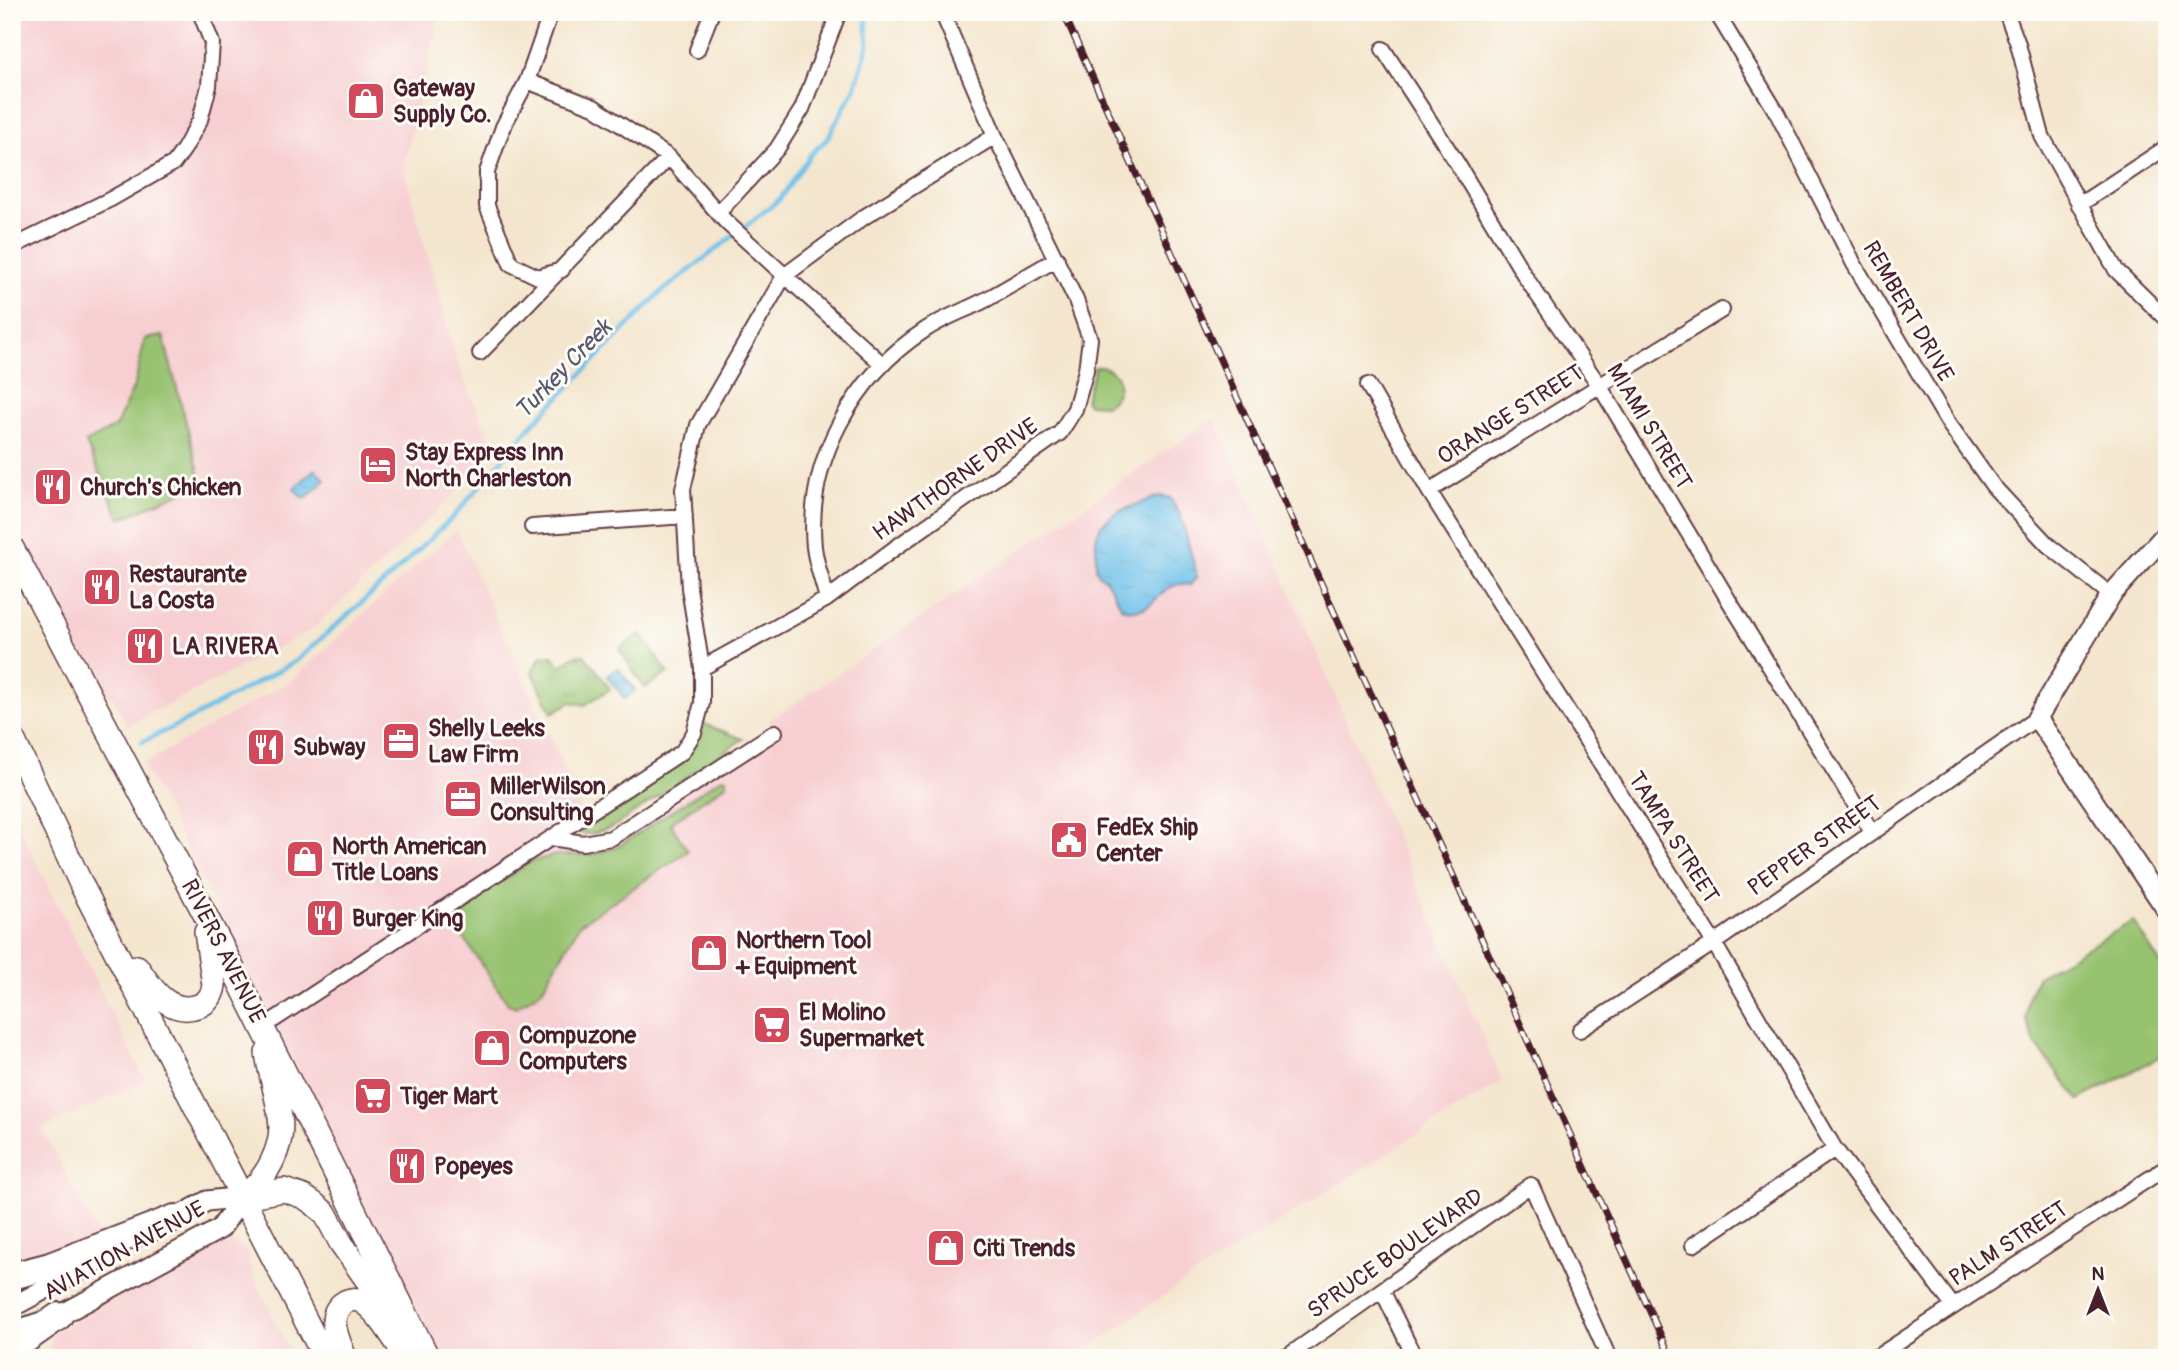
<svg xmlns="http://www.w3.org/2000/svg" width="2179" height="1370" viewBox="0 0 2179 1370" font-family="Pangolin,sans-serif">
	<style>
		.built { fill: #f7cfd2 }
		.grass { fill: #97c270; stroke: #70704e; stroke-width: 2 }
		.park { fill: url(#park-tufts); stroke: #70704e; stroke-width: 2 }
		.water { fill: url(#water-ripples); stroke: #5c708a; stroke-width: 2 }
		.lines { fill: none; stroke-linecap: round; stroke-linejoin: round }
		.stream { stroke: #6ec1ea; stroke-width: 4.5 }
		.street-casing { stroke: #643d43; stroke-width: 18 }
		.secondary-casing { stroke: #643d43; stroke-width: 23 }
		.primary-casing { stroke: #643d43; stroke-width: 26 }
		.highway-casing { stroke: #643d43; stroke-width: 30 }
		.street { stroke: #fff; stroke-width: 14 }
		.secondary { stroke: #fff; stroke-width: 19 }
		.primary { stroke: #fff; stroke-width: 23 }
		.highway { stroke: #fff; stroke-width: 26 }
		.rail-casing { stroke: #4a1f2b; stroke-width: 7 }
		.rail { stroke: #fdfcf7; stroke-width: 4.5; stroke-dasharray: 13; stroke-linecap: butt }
		.labels { text-anchor: middle; stroke-width: 6; stroke-linejoin: round; paint-order: stroke }
		.poi-label { font-size: 23px; font-weight: bold; fill: #4a1f2b; stroke: #fdfcf7; text-anchor: start }
		.street-label { font-size: 23px; fill: #4a1f2b; stroke: #fdfcf7 }
		.water-label { font-size: 24px; font-style: italic; fill: #57586e; stroke: #fdfcf7 }
	</style>
	<defs>
		<pattern id="park-tufts" width="24" height="20" patternUnits="userSpaceOnUse" patternTransform="scale(1.75)"><rect width="24" height="20" fill="#97c270"/><path d="M3 7l-1-3M5 7V3M7 7l1-3M15 17l-1-3M17 17v-4M19 17l1-3" fill="none" stroke="#7d9d5c"/></pattern>
		<pattern id="water-ripples" width="26" height="14" patternUnits="userSpaceOnUse" patternTransform="scale(1.75)"><rect width="26" height="14" fill="#6ec1ea"/><path d="M2 4q2-2 4 0t4 0M15 11q2-2 4 0t4 0" fill="none" stroke="#61a5c9"/></pattern>
	</defs>
	<rect width="100%" height="100%" fill="#fdfcf7"/>
	<filter id="ink" filterUnits="userSpaceOnUse"><feTurbulence type="fractalNoise" baseFrequency=".0143" numOctaves="2"/><feDisplacementMap in="SourceGraphic" scale="14" xChannelSelector="R" yChannelSelector="G"/><feConvolveMatrix kernelMatrix="1 2 1 2 8 2 1 2 1" color-interpolation-filters="sRGB"/></filter>
	<filter id="wash" filterUnits="userSpaceOnUse"><feTurbulence type="fractalNoise" baseFrequency=".00686" numOctaves="4" result="noise"/><feDisplacementMap in="SourceGraphic" scale="28" xChannelSelector="R" yChannelSelector="G"/><feGaussianBlur stdDeviation="1.57" result="paint"/><feColorMatrix in="noise" values="0 0 0 0 0 0 0 0 0 0 0 0 0 0 0 0 0 1.4 0 .05"/><feComposite in="paint" operator="in"/></filter>
	<g filter="url(#wash)">
		<rect width="100%" height="100%" fill="#f4e6ce"/>
		<!-- built -->
		<path class="built" d="M12 12H441L403 167 460 370 494 449 445 504 312 630 127 726 113 697 101 691 12 518Z
			M1215 418 1502 1081 1182 1283 1075 1358H440L222 918 143 764 292 680 456 529 579 800 578 820 552 837 611 838 775 732 767 722Z
			M12 813 146 1081 42 1129 99 1236 12 1269Z
			M230 1241 247 1249 250 1253 248 1262 254 1277 293 1358H51V1333L203 1251 220 1242Z"/>
		<!-- grass -->
		<path class="grass" d="M163 336 202 483 120 519 86 443 116 426 135 384 145 339Z
			M1100 366C1122 370 1125 394 1106 405L1088 404 1085 400 1095 367Z
			M641 634 668 673 645 688 619 649Z
			M702 723 743 739 613 827 593 834H582L578 831 580 827 676 761Z
			M726 778 727 782 724 786 670 823 688 851 580 924 541 991 516 1007 508 1004 458 929 456 918 461 907 530 862 556 855H593L619 846 720 779Z
			M2133 921 2167 974V1053L2079 1100 2035 1044 2026 1020 2029 995 2038 976Z"/>
		<!-- park -->
		<path class="park" d="M542 655 553 656 560 666 576 655H584L597 670 610 689 585 705 571 702 552 713 532 671Z"/>
		<!-- water -->
		<path class="water" d="M315 469 325 480 305 499 294 489Z
			M1159 496 1170 498 1181 517 1197 576 1190 585C1159 577 1157 620 1122 608L1106 579 1100 576 1096 569V538L1101 525 1117 512Z
			M618 668 635 690 625 699 607 676Z"/>
		<g class="lines">
			<!-- stream -->
			<path class="stream" d="M142 742 196 716 296 661 388 579 454 516 531 426 659 294 780 199 811 154 827 139 855 88 868 45 866 12"/>
		</g>
	</g>
	<g filter="url(#ink)">
		<g class="lines">
			<defs>
				<path id="street" d="M551 12 527 81 503 127 487 172V206L511 264 538 277 562 270
					M1716 12 1777 113 1854 264 1949 424 1993 486 2048 545 2111 595
					M2006 12 2018 44 2042 136 2116 270 2167 320
					M1383 49 1457 163 1526 278 1599 385 1734 609 1872 832
					M697 50 712 12
					M527 81 594 107 669 157 726 222 882 364
					M2079 205 2167 147
					M718 213 777 149 802 109 839 12
					M12 247 111 199 174 163 184 149 200 120 209 86 212 43 200 12
					M480 353 669 157
					M1368 385 1429 491 1714 943 1835 1149 1953 1306
					M1429 491 1722 310
					M532 527 685 516
					M827 599C823 582 816 565 814 547 806 461 853 377 925 330 944 317 967 310 987 299 1011 286 1033 272 1057 259
					M702 668 827 599 895 548 1060 433 1075 409 1086 370 1090 339 1076 300 995 136 942 12
					M551 838 583 843 611 838 775 732
					M263 1027 682 752 694 733 702 703V668L689 588 683 489 698 425 784 276 864 217 995 136
					M1580 1030 1714 943 2037 718
					M1693 1245 1835 1149
					M1382 1290 1415 1358
					M1285 1358 1531 1185 1609 1358
					M1875 1358 2167 1167"/>
				<path id="secondary" d="M2167 533 2111 595 2037 718 2167 910
					M163 1225 207 1201 243 1197
					M12 1307 112 1253
					M12 1332 59 1316 220 1229 243 1197"/>
				<path id="primary" d="M12 548 221 945 428 1358
					M12 737 82 886 325 1358
					M137 967C151 988 169 1016 198 1006 208 1003 213 994 214 985L206 932
					M243 1197 284 1190 304 1197 313 1203 325 1213 341 1243 398 1324
					M243 1197C266 1180 285 1146 280 1117 277 1095 270 1074 267 1053
					M345 1358C339 1341 324 1315 345 1302 350 1299 357 1299 361 1301 378 1310 396 1342 407 1358"/>
				<path id="highway" d="M12 1276 50 1266 175 1218
					M12 1349 59 1316"/>
			</defs>
			<!-- street casing -->
			<use href="#street" class="street-casing"/>
			<!-- secondary casing -->
			<use href="#secondary" class="secondary-casing"/>
			<!-- primary casing -->
			<use href="#primary" class="primary-casing"/>
			<!-- highway casing -->
			<use href="#highway" class="highway-casing"/>
			<!-- street -->
			<use href="#street" class="street"/>
			<!-- secondary -->
			<use href="#secondary" class="secondary"/>
			<!-- primary -->
			<use href="#primary" class="primary"/>
			<!-- highway -->
			<use href="#highway" class="highway"/>
			<defs>
				<path id="rail" d="M1063 12 1671 1358"/>
			</defs>
			<!-- rail casing -->
			<use href="#rail" class="rail-casing"/>
			<!-- rail -->
			<use href="#rail" class="rail"/>
		</g>
	</g>
	<!-- icons -->
	<defs>
		<symbol id="shop-square" viewBox="-11 -11 22 22"><rect x="-9" y="-9" width="18" height="18" rx="4" fill="#d1495b" stroke="#fdfcf7"/><path d="M-5-2.5h2.3a2.7 3.5 0 0 1 5.4 0H5L5.5 6h-11ZM-1.5-2.5h3a1.5 2.3 0 0 0-3 0Z" fill="#fff"/></symbol>
		<symbol id="hotel-square" viewBox="-11 -11 22 22"><rect x="-9" y="-9" width="18" height="18" rx="4" fill="#d1495b" stroke="#fdfcf7"/><path d="M-6-4.5h1.5V1H6V5H4.5V3h-9V5H-6ZM-4 0a1.8 1.8 0 1 1 3.6 0ZM.5 0V-2.5h3Q6-2.5 6 0Z" fill="#fff"/></symbol>
		<symbol id="restaurant-square" viewBox="-11 -11 22 22"><rect x="-9" y="-9" width="18" height="18" rx="4" fill="#d1495b" stroke="#fdfcf7"/><path d="M-5-6h1v4h1v-4h1v4h1v-4h1v5L-1.5 .5V6h-2V.5L-5-1ZM5-6V6H3V1.5H1.5Q1.5-4 5-6Z" fill="#fff"/></symbol>
		<symbol id="office-square" viewBox="-11 -11 22 22"><rect x="-9" y="-9" width="18" height="18" rx="4" fill="#d1495b" stroke="#fdfcf7"/><path d="M-6-3h4V-5.5h4V-3h4V5H-6ZM-1-4.5V-3h2v-1.5ZM-6 0V1H6V0Z" fill="#fff"/></symbol>
		<symbol id="civic-square" viewBox="-11 -11 22 22"><rect x="-9" y="-9" width="18" height="18" rx="4" fill="#d1495b" stroke="#fdfcf7"/><path d="M-.6-6.5H3V-4.5H.6V-3L4-1V1h2V6H-6V1h2V-1L-.6-3ZM-1.2 2.5V6h2.4V2.5Z" fill="#fff"/></symbol>
		<symbol id="supermarket-square" viewBox="-11 -11 22 22"><rect x="-9" y="-9" width="18" height="18" rx="4" fill="#d1495b" stroke="#fdfcf7"/><path d="M-6-5.5h2.5l.6 2H6L4.5 2H-2.5L-4.4-4H-6ZM-1.5 3.2a1.3 1.3 0 1 0 .1 0ZM3 3.2a1.3 1.3 0 1 0 .1 0Z" fill="#fff"/></symbol>
	</defs>
	<g fill-rule="evenodd">
		<use href="#shop-square" x="344" y="79" width="44" height="44"/>
		<use href="#hotel-square" x="356" y="443" width="44" height="44"/>
		<use href="#restaurant-square" x="31" y="465" width="44" height="44"/>
		<use href="#restaurant-square" x="80" y="565" width="44" height="44"/>
		<use href="#restaurant-square" x="123" y="624" width="44" height="44"/>
		<use href="#office-square" x="379" y="719" width="44" height="44"/>
		<use href="#restaurant-square" x="244" y="725" width="44" height="44"/>
		<use href="#office-square" x="441" y="777" width="44" height="44"/>
		<use href="#civic-square" x="1047" y="818" width="44" height="44"/>
		<use href="#shop-square" x="283" y="837" width="44" height="44"/>
		<use href="#restaurant-square" x="303" y="896" width="44" height="44"/>
		<use href="#shop-square" x="687" y="931" width="44" height="44"/>
		<use href="#supermarket-square" x="750" y="1003" width="44" height="44"/>
		<use href="#shop-square" x="470" y="1026" width="44" height="44"/>
		<use href="#supermarket-square" x="351" y="1074" width="44" height="44"/>
		<use href="#restaurant-square" x="385" y="1144" width="44" height="44"/>
		<use href="#shop-square" x="924" y="1226" width="44" height="44"/>
	</g>
	<g class="labels">
		<!-- poi labels -->
		<g class="poi-label">
			<text x="393" y="96">Gateway<tspan x="393" dy="26">Supply Co.</tspan></text>
			<text x="405" y="460">Stay Express Inn<tspan x="405" dy="26">North Charleston</tspan></text>
			<text x="80" y="495">Church's Chicken</text>
			<text x="129" y="582">Restaurante<tspan x="129" dy="26">La Costa</tspan></text>
			<text x="172" y="654">LA RIVERA</text>
			<text x="428" y="736">Shelly Leeks<tspan x="428" dy="26">Law Firm</tspan></text>
			<text x="293" y="755">Subway</text>
			<text x="490" y="794">MillerWilson<tspan x="490" dy="26">Consulting</tspan></text>
			<text x="1096" y="835">FedEx Ship<tspan x="1096" dy="26">Center</tspan></text>
			<text x="332" y="854">North American<tspan x="332" dy="26">Title Loans</tspan></text>
			<text x="352" y="926">Burger King</text>
			<text x="736" y="948">Northern Tool<tspan x="736" dy="26">+ Equipment</tspan></text>
			<text x="799" y="1020">El Molino<tspan x="799" dy="26">Supermarket</tspan></text>
			<text x="519" y="1043">Compuzone<tspan x="519" dy="26">Computers</tspan></text>
			<text x="400" y="1104">Tiger Mart</text>
			<text x="434" y="1174">Popeyes</text>
			<text x="973" y="1256">Citi Trends</text>
		</g>
		<!-- street labels -->
		<g class="street-label">
			<text transform="translate(1909 311) rotate(60)" y="8">REMBERT DRIVE</text>
			<text transform="translate(1510 414) rotate(-32)" y="8">ORANGE STREET</text>
			<text transform="translate(1650 426) rotate(59)" y="8">MIAMI STREET</text>
			<text transform="translate(955 479) rotate(-35)" y="8">HAWTHORNE DRIVE</text>
			<text transform="translate(1674 837) rotate(58)" y="8">TAMPA STREET</text>
			<text transform="translate(1814 845) rotate(-35)" y="8">PEPPER STREET</text>
			<text transform="translate(224 951) rotate(63)" y="8">RIVERS AVENUE</text>
			<text transform="translate(2008 1243) rotate(-33)" y="8">PALM STREET</text>
			<text transform="translate(124 1250) rotate(-29)" y="8">AVIATION AVENUE</text>
			<text transform="translate(1395 1253) rotate(-35)" y="8">SPRUCE BOULEVARD</text>
		</g>
		<!-- water labels -->
		<g class="water-label">
			<text transform="translate(563 369) rotate(-46)" y="8">Turkey Creek</text>
		</g>
	</g>
	<!-- margin -->
	<rect width="2179" height="1370" fill="none" stroke="#fdfcf7" stroke-width="42"/>
	<!-- north arrow -->
	<g transform="translate(2098 1290)" stroke="#fdfcf7" stroke-width="5" paint-order="stroke">
	<path d="M0-5L12 26L0 18L-12 26Z" fill="#4a1f2b"/>
	<text y="-10" font-size="19" font-weight="bold" text-anchor="middle" fill="#4a1f2b">N</text>
	</g>
</svg>
